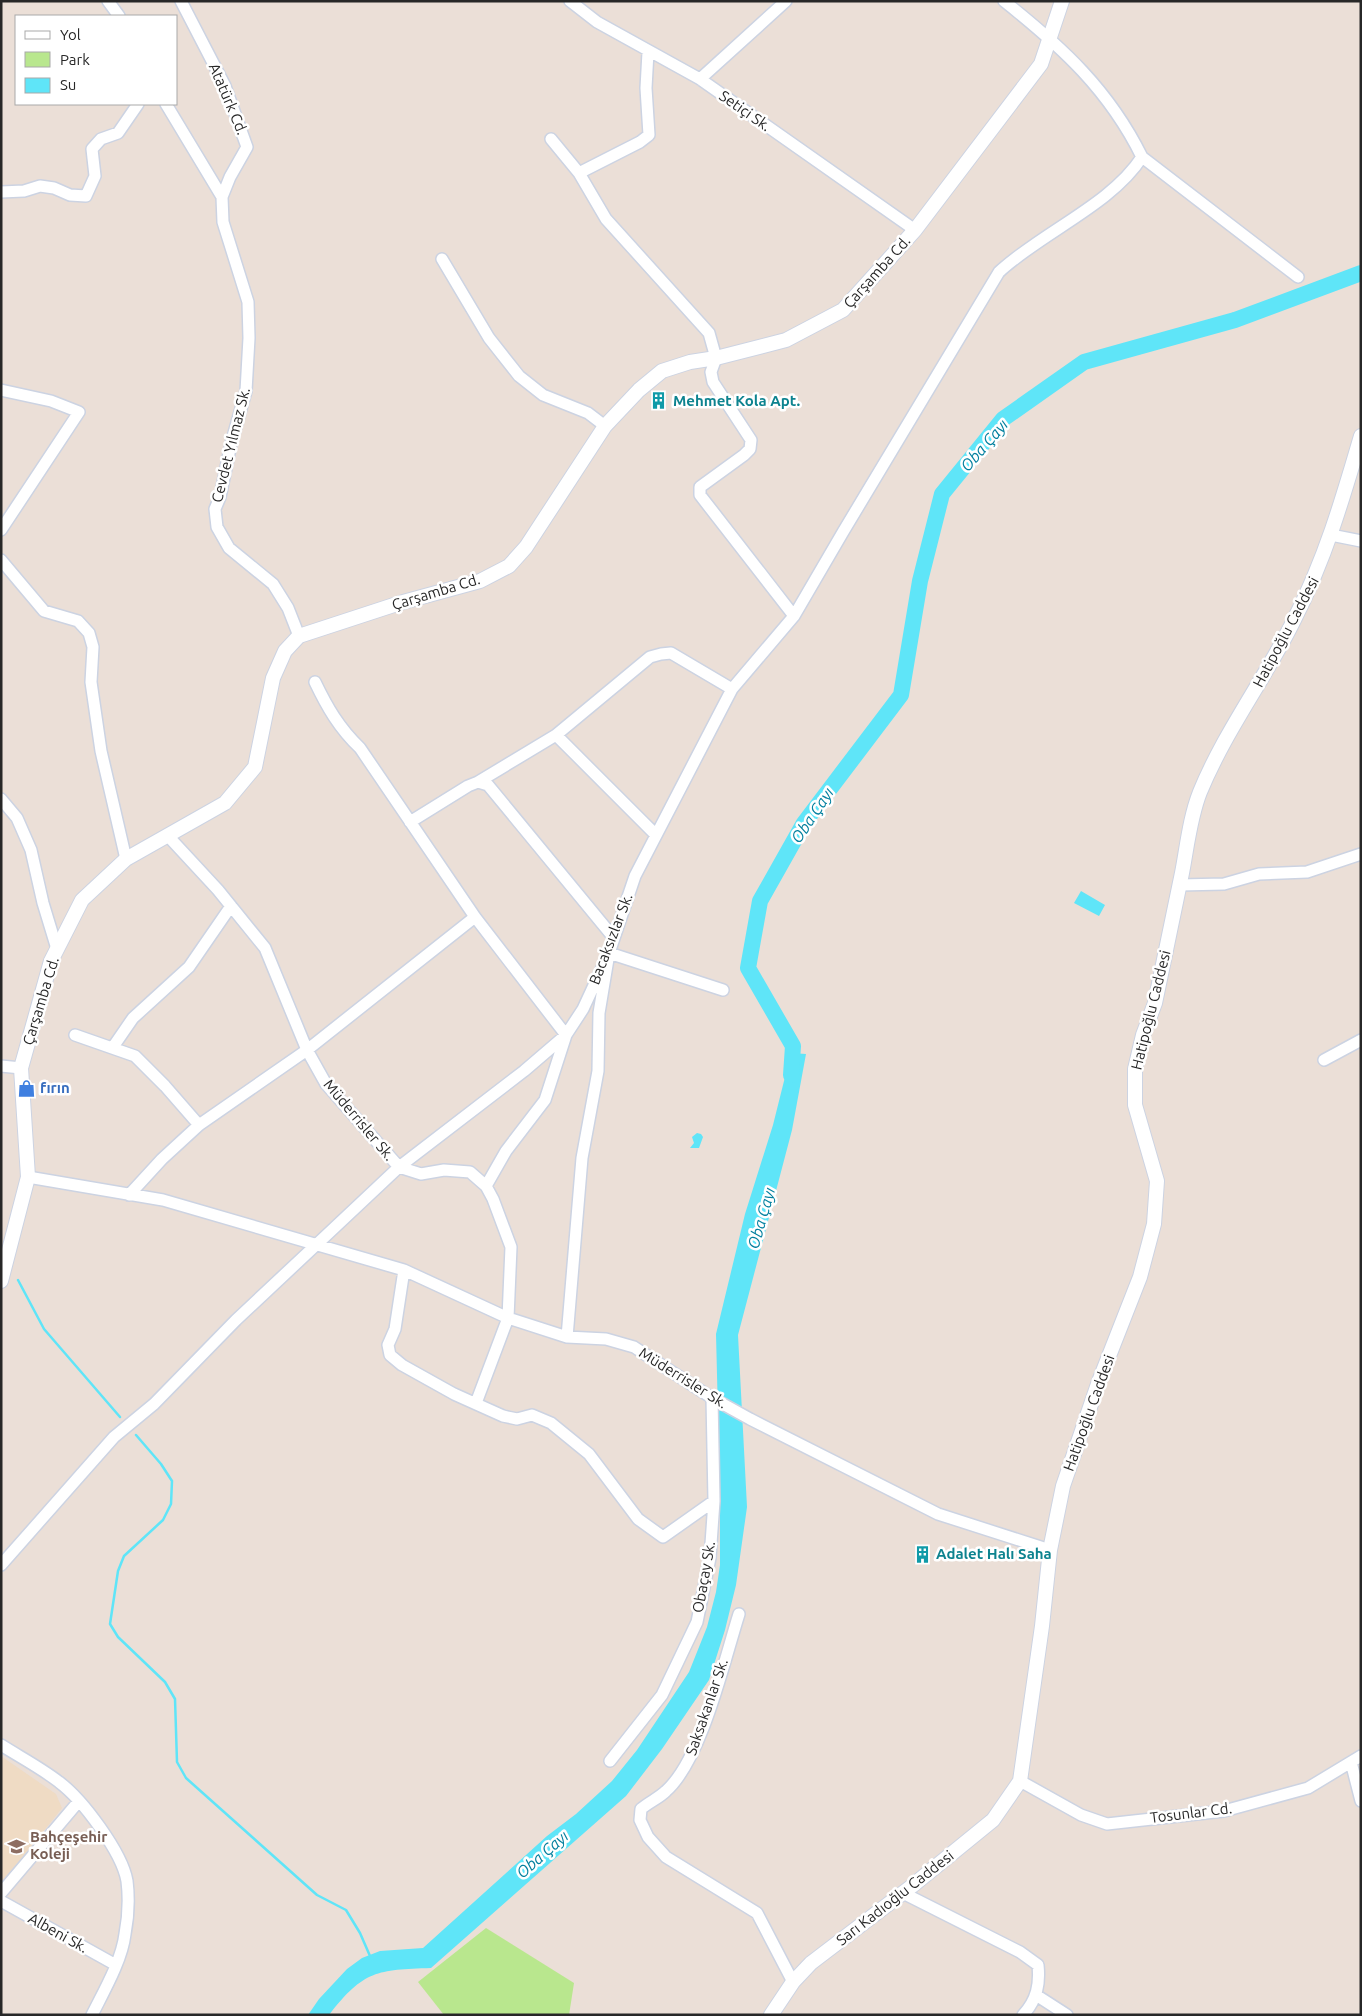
<svg xmlns="http://www.w3.org/2000/svg" width="1362" height="2016" viewBox="0 0 1362 2016" font-family="Ubuntu,sans-serif">
	<style>
		.education { fill: #efdbc4 }
		.green { fill: #b9e78e }
		.water { fill: #5fe5f8 }
		.lines { fill: none; stroke-linecap: round; stroke-linejoin: round }
		.stream { stroke: #5fe5f8; stroke-width: 2.5 }
		.river { stroke: #5fe5f8; stroke-width: 16 }
		.minor-casing { stroke: #ccd3e2; stroke-width: 14 }
		.tertiary-casing { stroke: #ccd3e2; stroke-width: 16 }
		.minor { stroke: #fff; stroke-width: 11 }
		.tertiary { stroke: #fff; stroke-width: 14 }
		.labels { text-anchor: middle; stroke-width: 5; stroke-linejoin: round; paint-order: stroke }
		.street-label { font-size: 15px; fill: #272727; stroke: #fff }
		.culture-label { font-size: 15px; font-weight: bold; fill: #0d838f; stroke: #fff; text-anchor: start }
		.shop-label { font-size: 15px; font-weight: bold; fill: #366cbe; stroke: #fff; text-anchor: start }
		.education-label { font-size: 15px; font-weight: bold; fill: #785e54; stroke: #fff; text-anchor: start }
		.water-label { font-size: 16px; font-style: italic; fill: #03809f; stroke: #fff }
	</style>
	<rect width="100%" height="100%" fill="#ebdfd7"/>
	<!-- education -->
	<path class="education" d="M1 1756 56 1794 62 1808 1 1885Z"/>
	<!-- green -->
	<path class="green" d="M486 1928 574 1983 569 2015H444L418 1982Z"/>
	<!-- water -->
	<path class="water" d="M1081 891 1105 905 1099 916 1074 903Z
		M791 1053 806 1054 792 1130 738 1335 747 1507 736 1585 725 1630 709 1680 662 1749 626 1796 431 1968C377 1970 364 1970 329 2015H308L319 1999 347 1969 362 1958 380 1951 423 1948 547 1836 576 1814 612 1781 637 1750 689 1672 707 1627 716 1592 720 1565V1496L716 1334 745 1214 773 1125Z
		M697 1133 701 1134 703 1137 699 1148H690L694 1143 692 1137Z"/>
	<g class="lines">
		<!-- stream -->
		<path class="stream" d="M18 1280 44 1329 120 1417
			M136 1435 161 1464 172 1481 171 1504 163 1520 124 1556 118 1571 110 1624 118 1637 165 1682 175 1699 177 1762 186 1778 317 1895 346 1910 360 1933 370 1956"/>
		<!-- river -->
		<path class="river" d="M791 1075 793 1046 748 968 760 901 804 823 901 695 920 581 942 494 1003 419 1084 362 1235 320 1361 273"/>
		<defs>
			<path id="minor" d="M108 1 119 16
				M181 1 225 86 247 147 230 177 222 197 223 222 248 302 249 338 246 391 231 444 220 497 215 509 217 527 229 548 273 584 288 608 299 636
				M570 1 597 22 700 79 915 230
				M700 79 786 1
				M166 104 222 197
				M551 139 579 173 606 219 709 333 716 358 711 372 713 382 751 440 750 449 744 455 700 487V495L794 616
				M1142 157 1298 277
				M579 173 640 142 649 135 646 88 648 52
				M1 192 24 191 40 186 54 188 70 195 86 196 95 176 92 149 101 139 118 133 138 104
				M442 259 489 338 519 376 543 395 588 413 605 426
				M1 390 51 401 79 412 1 530
				M1331 535 1361 541
				M1 560 44 611 78 621 89 633 93 647 91 682 101 751 126 859
				M556 735 650 657 661 654 671 653 732 689
				M478 782 556 735 656 835
				M1 799 17 818 31 850 43 903 57 949
				M410 822 468 786 478 782 488 785 614 938
				M168 836 218 890 265 948 307 1050 326 1084 399 1167 421 1174 444 1170 470 1172 486 1186 493 1199 511 1247 508 1318 567 1337 606 1339 634 1347 712 1398 750 1419 938 1514 1050 1550
				M1180 885 1224 884 1259 874 1307 872 1361 854
				M75 1035 135 1056 165 1086 199 1125
				M113 1047 133 1018 189 967 231 906
				M1324 1060 1361 1040
				M1 1066 21 1068
				M28 1177 163 1200 404 1270 508 1318 476 1403
				M486 1186 506 1151 545 1100 566 1035 583 1009 609 953 635 876 732 689 794 616 843 532 999 272C1042 232 1111 205 1142 157 1109 90 1062 47 1004 1
				M129 1195 162 1159 199 1125 307 1050 475 917
				M404 1270 395 1329 388 1345 390 1355 402 1365 454 1394 503 1416 517 1419 532 1415 551 1423 589 1454 638 1519 663 1537 714 1501
				M567 1337 582 1158 598 1071 599 1013 609 953 723 990
				M1 1565 114 1437 154 1404 236 1320 316 1245 399 1167 524 1071 566 1035 475 917 360 748C339 728 327 707 315 682
				M739 1614C724 1661 702 1759 666 1791 659 1798 649 1802 641 1809L640 1820 648 1837 666 1857 757 1913 793 1982
				M1 1745C20 1757 41 1768 59 1782 82 1799 122 1852 127 1881 129 1897 128 1918 125 1934 122 1960 104 1991 92 2015
				M610 1761 662 1695 697 1622 710 1558 714 1501 712 1398
				M1351 1762 1361 1801
				M1020 1781 1081 1815 1107 1824 1224 1811 1308 1788 1361 1756
				M1 1893 79 1801
				M903 1893 1020 1952 1038 1965C1040 1984 1037 2000 1023 2015
				M1 1901 116 1965
				M1036 1995 1067 2015"/>
			<path id="tertiary" d="M1 1281 28 1177 21 1068 51 961 82 900 126 859 225 803 255 767 273 678 285 651 299 636 403 602 480 581 509 566 526 547 605 426 639 390 662 371 690 362 716 358 786 340 843 310 915 230 1041 64 1062 1
				M771 2015 793 1982 811 1963 912 1886 993 1820 1020 1781 1042 1626 1050 1550 1063 1486 1098 1384 1140 1277 1154 1224 1157 1181 1135 1105V1069L1143 1035 1155 1003C1164 960 1173 917 1182 873 1187 847 1190 817 1200 792 1225 731 1265 679 1294 620 1325 559 1342 501 1361 436"/>
		</defs>
		<!-- minor casing -->
		<use href="#minor" class="minor-casing"/>
		<!-- tertiary casing -->
		<use href="#tertiary" class="tertiary-casing"/>
		<!-- minor -->
		<use href="#minor" class="minor"/>
		<!-- tertiary -->
		<use href="#tertiary" class="tertiary"/>
	</g>
	<!-- icons -->
	<defs>
		<symbol id="building-bare" viewBox="-9 -9 18 18"><path d="M-4-6H4V6H1V3H-1V6H-4ZM-2.5-4.3h1.7v1.8h-1.7ZM.8-4.3h1.7v1.8H.8ZM-2.5-1h1.7V.8h-1.7ZM.8-1h1.7V.8H.8Z" fill="#0f9aa8" stroke="#fff" stroke-width="2.5" paint-order="stroke"/></symbol>
		<symbol id="shop-bare" viewBox="-9 -9 18 18"><path d="M-5-2.5h2.3a2.7 3.5 0 0 1 5.4 0H5L5.5 6h-11ZM-1.5-2.5h3a1.5 2.3 0 0 0-3 0Z" fill="#3f7fe0" stroke="#fff" stroke-width="2.5" paint-order="stroke"/></symbol>
		<symbol id="school-bare" viewBox="-9 -9 18 18"><path d="M0-5L7-2L0 1L-7-2ZM-4 1L0 2.5L4 1V4Q0 6-4 4Z" fill="#8d6e63" stroke="#fff" stroke-width="2.5" paint-order="stroke"/></symbol>
	</defs>
	<g fill-rule="evenodd">
		<use href="#building-bare" x="646" y="388" width="25" height="25"/>
		<use href="#shop-bare" x="14" y="1076" width="25" height="25"/>
		<use href="#building-bare" x="910" y="1542" width="25" height="25"/>
		<use href="#school-bare" x="4" y="1834" width="25" height="25"/>
	</g>
	<g class="labels">
		<!-- street labels -->
		<g class="street-label">
			<text transform="translate(228 99) rotate(67)" y="5">Atatürk Cd.</text>
			<text transform="translate(745 111) rotate(35)" y="5">Setiçi Sk.</text>
			<text transform="translate(877 272) rotate(-48)" y="5">Çarşamba Cd.</text>
			<text transform="translate(231 445) rotate(-76)" y="5">Cevdet Yılmaz Sk.</text>
			<text transform="translate(436 592) rotate(-17)" y="5">Çarşamba Cd.</text>
			<text transform="translate(1286 632) rotate(-62)" y="5">Hatipoğlu Caddesi</text>
			<text transform="translate(611 939) rotate(-69)" y="5">Bacaksızlar Sk.</text>
			<text transform="translate(41 1001) rotate(-73)" y="5">Çarşamba Cd.</text>
			<text transform="translate(1151 1010) rotate(-76)" y="5">Hatipoğlu Caddesi</text>
			<text transform="translate(359 1120) rotate(50)" y="5">Müderrisler Sk.</text>
			<text transform="translate(683 1378) rotate(32)" y="5">Müderrisler Sk.</text>
			<text transform="translate(1089 1413) rotate(-70)" y="5">Hatipoğlu Caddesi</text>
			<text transform="translate(704 1577) rotate(-80)" y="5">Obaçay Sk.</text>
			<text transform="translate(707 1707) rotate(-71)" y="5">Saksakanlar Sk.</text>
			<text transform="translate(1191 1813) rotate(-7)" y="5">Tosunlar Cd.</text>
			<text transform="translate(895 1898) rotate(-38)" y="5">Sarı Kadıoğlu Caddesi</text>
			<text transform="translate(58 1933) rotate(29)" y="5">Albeni Sk.</text>
		</g>
		<!-- culture labels -->
		<g class="culture-label">
			<text x="673" y="406">Mehmet Kola Apt.</text>
			<text x="936" y="1559">Adalet Halı Saha</text>
		</g>
		<!-- shop labels -->
		<g class="shop-label">
			<text x="40" y="1093">fırın</text>
		</g>
		<!-- education labels -->
		<g class="education-label">
			<text x="30" y="1842">Bahçeşehir<tspan x="30" dy="17">Koleji</tspan></text>
		</g>
		<!-- water labels -->
		<g class="water-label">
			<text transform="translate(984 445) rotate(-49)" y="6">Oba Çayı</text>
			<text transform="translate(812 815) rotate(-56)" y="6">Oba Çayı</text>
			<text transform="translate(761 1218) rotate(-74)" y="6">Oba Çayı</text>
			<text transform="translate(542 1854) rotate(-41)" y="6">Oba Çayı</text>
		</g>
	</g>
	<!-- border -->
	<rect width="1362" height="2016" fill="none" stroke="#272727" stroke-width="5"/>
	<!-- legend -->
	<rect x="15" y="15" width="162" height="90" fill="#ffffff" stroke="#a9a9a9"/>
	<rect x="25" y="31" width="25" height="8" fill="#ffffff" stroke="#a9a9a9"/>
	<text x="60" y="40" font-size="15" fill="#272727">Yol</text>
	<rect x="25" y="52" width="25" height="15" fill="#b9e78e" stroke="#a9a9a9"/>
	<text x="60" y="65" font-size="15" fill="#272727">Park</text>
	<rect x="25" y="78" width="25" height="15" fill="#5fe5f8" stroke="#a9a9a9"/>
	<text x="60" y="90" font-size="15" fill="#272727">Su</text>
</svg>
